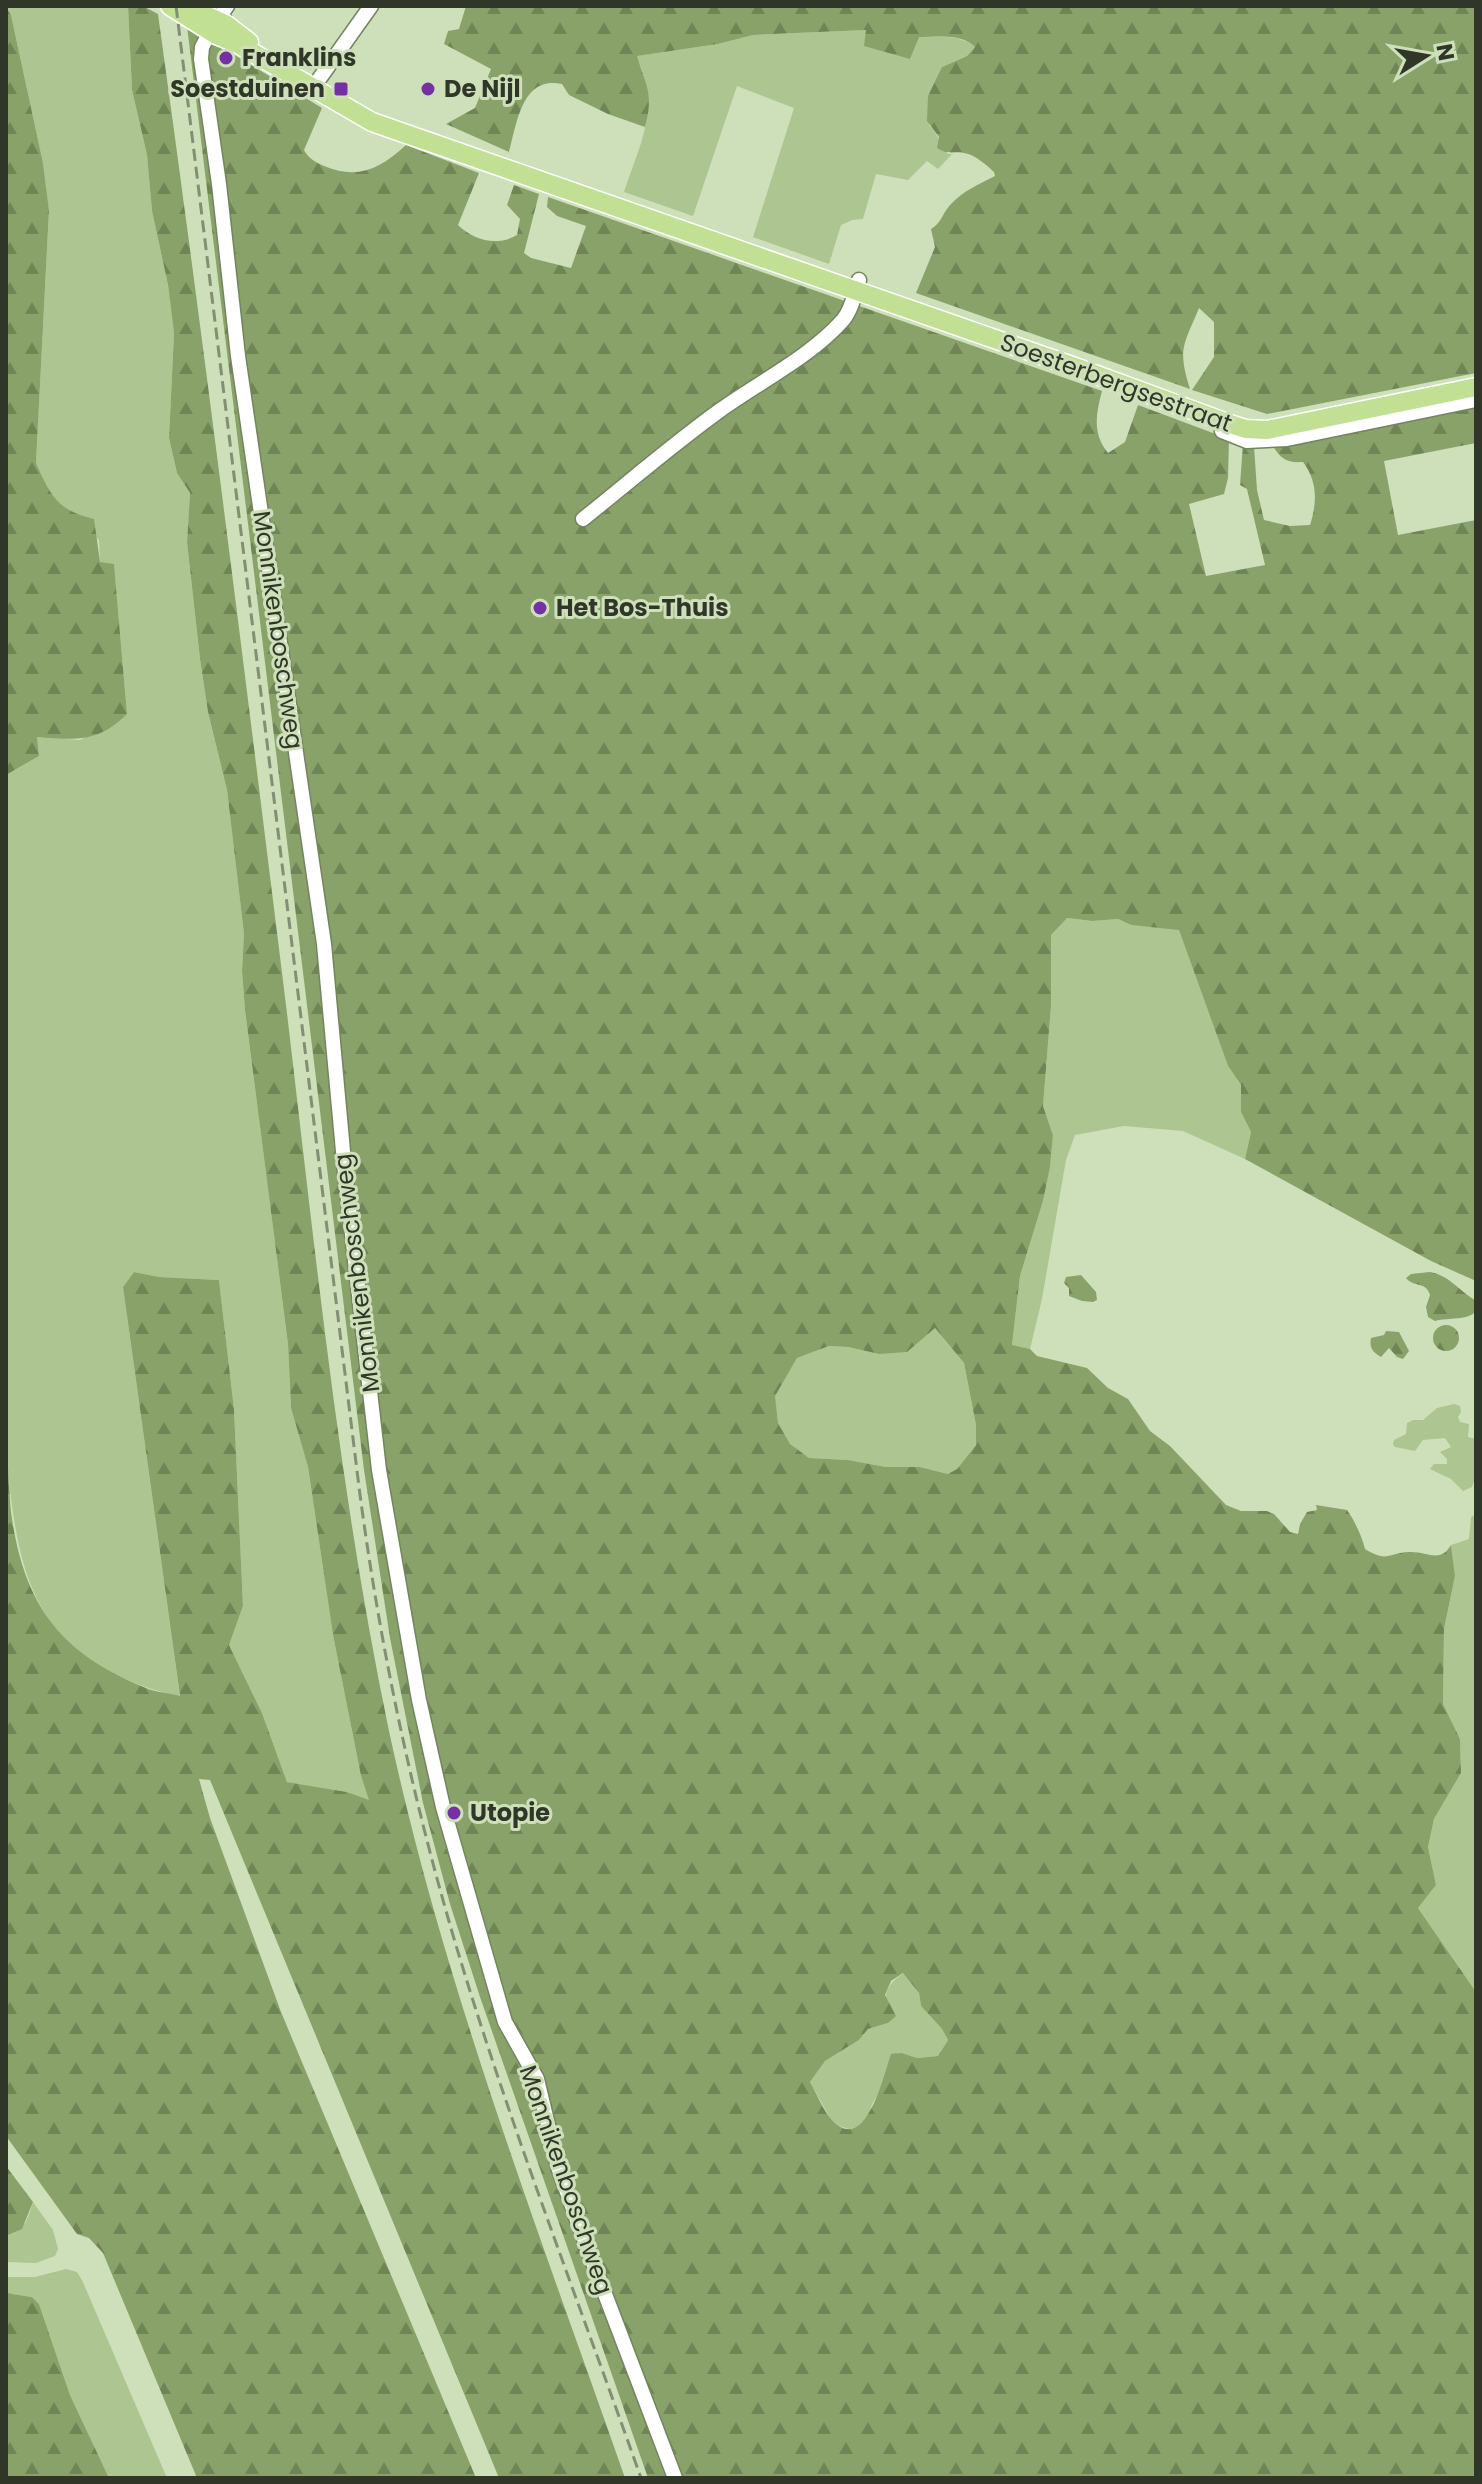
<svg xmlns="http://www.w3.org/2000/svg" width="1482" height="2484" viewBox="0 0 1482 2484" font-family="Poppins,sans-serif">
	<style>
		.grass { fill: #adc590 }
		.forest { fill: url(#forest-firs); fill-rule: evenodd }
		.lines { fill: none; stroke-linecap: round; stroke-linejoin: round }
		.minor-casing { stroke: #748460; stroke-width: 17 }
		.major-casing { stroke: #fff; stroke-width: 21 }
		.minor { stroke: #fff; stroke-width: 14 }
		.major { stroke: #c2e094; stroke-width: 18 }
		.rail { stroke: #828f74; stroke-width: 3; stroke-dasharray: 12 6; stroke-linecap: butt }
		.poi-dot { fill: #7530a4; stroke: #cee0b9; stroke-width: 3 }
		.labels { text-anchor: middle; stroke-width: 6; stroke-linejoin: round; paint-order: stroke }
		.poi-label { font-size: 24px; font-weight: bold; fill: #303728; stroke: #cee0b9; text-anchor: start }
		.street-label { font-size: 24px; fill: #303728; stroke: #cee0b9 }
	</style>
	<defs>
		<pattern id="forest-firs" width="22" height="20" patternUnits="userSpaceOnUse" patternTransform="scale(2)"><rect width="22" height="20" fill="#89a269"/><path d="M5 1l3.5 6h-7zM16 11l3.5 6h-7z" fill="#708556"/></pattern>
	</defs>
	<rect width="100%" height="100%" fill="#cee0b9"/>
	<!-- grass -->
	<path class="grass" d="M6 6H128L132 90 147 155 152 211 168 285 174 333 169 438 177 473 190 493 187 542 200 659 208 712 227 790 244 934 242 971 245 1010 288 1344 291 1408 308 1467 333 1635 361 1776 370 1801 347 1792 287 1782 262 1713 229 1645 243 1606 234 1409 219 1280 159 1277 134 1272 123 1287 180 1697C35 1661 18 1584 6 1450V775L39 756 37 737 80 740 127 714 114 565 100 563 99 540 51 495 36 463 49 210 43 163 11 15Z
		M867 30 910 59 918 37C938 37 960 34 975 47L967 56 942 67 929 125C938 134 940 144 948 154H952L938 169 927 161 908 180 876 174 863 219 852 220 841 225 829 264 753 237 794 108 737 86 693 216 624 192C641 141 661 108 636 56L718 44 753 35Z
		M1066 918 1092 921 1118 919 1131 925 1179 929 1228 1066 1241 1085V1112L1251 1132 1245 1159 1183 1131 1124 1126 1075 1135 1066 1160 1042 1299 1030 1349 1012 1346 1020 1276 1043 1201 1050 1166 1053 1135 1043 1106 1051 1006V935Z
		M935 1328 964 1363 976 1425V1445L957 1469 948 1474 920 1467H886L848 1460 809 1458 790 1445 778 1423 774 1396 797 1358 829 1346 848 1347 879 1354Z
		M1454 1404 1460 1406 1461 1412 1458 1417 1460 1422 1469 1424 1468 1437 1476 1439V1476L1472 1487 1463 1491 1451 1479 1430 1469 1434 1464H1447V1459L1440 1452 1451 1447 1445 1438 1423 1440 1415 1451 1395 1447 1393 1444 1394 1440 1406 1434 1407 1423 1413 1420H1423L1437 1408Z
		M1476 1515V1992L1418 1908 1436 1885 1428 1847 1434 1819 1461 1773 1460 1739 1443 1704 1444 1629 1455 1576 1451 1545 1469 1539 1471 1517Z
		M904 1973 919 1993 921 2006 942 2029 948 2040 938 2056 917 2058 902 2053 872 2104 869 2114 857 2127 849 2129 839 2126 830 2118 810 2082 825 2061 859 2040 868 2029 888 2023C885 1998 881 1988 904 1973Z
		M33 2202 53 2230 58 2249 55 2256 36 2263 6 2262V2236C26 2229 27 2221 33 2202Z
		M66 2269 77 2272 82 2280 167 2478H109L70 2395 39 2304 32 2297 6 2293V2277H35Z"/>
	<!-- forest -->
	<path class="forest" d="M128 6H143L158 14C204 344 245 674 286 1005 315 1247 339 1492 389 1731 444 1987 539 2232 625 2478H499L210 1780 199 1779 210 1818 281 2012 476 2478H197L103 2253 89 2238 77 2234 6 2136V1450C9 1470 9 1491 11 1512 24 1607 61 1655 151 1690 161 1693 170 1693 180 1696L123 1287 134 1272 159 1277 219 1280 234 1409 243 1606 229 1645 262 1713 287 1782 347 1792 369 1800 361 1776 333 1635 308 1467 291 1408 288 1344 245 1010 242 971 244 934 227 790 208 712 200 659 187 542 190 493 177 473 169 438 174 333 168 285 152 211 147 155 132 90Z
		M466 6H1476V373L1267 414 1192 390 1214 357V322L1199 308C1184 345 1177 348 1190 389L916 293 935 247 931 229C941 224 943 212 951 204 963 191 979 184 995 176L994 172C986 165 976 155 964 153 953 151 947 155 937 148L939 137 927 121 928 96 942 67 967 56 975 47C961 33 938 37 919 37L910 59 864 46 866 30 753 35 718 44 637 56C646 86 654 93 645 127L608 114 569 95 562 84C522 75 517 123 509 152L446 124 475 108 491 69 444 44 448 31 459 29Z
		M6 7 11 15 43 163 49 210 36 463C51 496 57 510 94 519L100 562 114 564 127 714C98 743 75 740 37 737L39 756 6 775Z
		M187 26 322 108 304 150C308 158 315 162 324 166 358 180 380 169 406 145L479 173 458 225C473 240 497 247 517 235L520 219 507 205 514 185 539 194 524 253 531 258 571 268 586 226 557 216 547 207 548 197 1102 391C1096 414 1092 433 1108 453L1125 442 1138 405 1229 439 1228 478 1224 494 1189 504 1206 576 1265 565 1247 489 1240 485 1243 444 1254 446 1257 490 1264 520 1290 526 1310 525C1317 503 1318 482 1303 462 1286 463 1281 459 1272 445L1476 408V443L1384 461 1398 535 1476 520V1281L1431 1261 1245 1159 1251 1132 1241 1112V1085L1228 1066 1179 930 1131 925 1118 919 1092 921 1067 918 1051 935V1006L1043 1106 1053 1135 1050 1167 1043 1201 1020 1276 1012 1345 1030 1349 1037 1356 1087 1368 1108 1388 1128 1399 1150 1431 1170 1446 1226 1505 1241 1511H1267L1274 1514 1290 1532 1298 1534 1300 1524 1307 1512 1317 1510 1316 1505 1347 1510C1355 1521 1362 1537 1365 1549 1388 1563 1387 1553 1409 1552 1427 1551 1440 1564 1451 1545L1455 1576 1444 1629 1443 1704 1460 1739 1461 1773 1434 1819 1428 1847 1436 1885 1418 1908 1476 1992V2478H648L480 1997 450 1904 423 1803 390 1638 364 1470ZM935 1328 964 1363 976 1425V1445L957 1469 948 1474 920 1467H886L848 1460 809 1458 790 1444 778 1423 775 1396 797 1358 829 1346 848 1347 879 1354 907 1352ZM903 1973 919 1993 921 2006 942 2029 948 2040 938 2056 917 2058 902 2053 891 2054C884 2074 866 2155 833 2121 823 2111 817 2094 810 2082L825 2061 859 2040 868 2029 888 2023 896 2016 885 1995 891 1981Z
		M1430 1272C1449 1275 1459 1291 1475 1300L1476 1311C1468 1321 1449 1317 1435 1321L1428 1317 1426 1307 1430 1295C1426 1281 1414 1288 1406 1278L1411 1274Z
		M1081 1275 1096 1292 1097 1300 1093 1302 1082 1301 1069 1296V1288L1064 1283 1066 1277Z
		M1433 1338a13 13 0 1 1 26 0a13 13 0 1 1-26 0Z
		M1386 1331 1399 1332 1409 1351 1403 1359 1397 1357 1389 1348 1381 1357C1373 1352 1369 1348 1371 1338L1384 1335Z
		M6 2166 33 2202 22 2229 6 2236Z
		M6 2293 32 2297 39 2304 70 2395 109 2478H6Z"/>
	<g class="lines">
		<defs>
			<path id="minor" d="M227 6 222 13 227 25
				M210 32 202 47 201 59 219 184 238 356 324 944 345 1173 379 1470 419 1700 443 1807 505 2022 537 2079 558 2167 578 2223 675 2478
				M312 89 371 6
				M1222 431 1247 441 1287 439 1476 400
				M583 519C628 483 672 445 719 411 759 382 809 358 843 320 852 309 855 293 859 280"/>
			<path id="major" d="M170 6 216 35 238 44 372 122 1075 367 1230 424 1246 429 1267 430 1476 387
				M186 6 227 25 249 42"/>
		</defs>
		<!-- minor casing -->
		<use href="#minor" class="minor-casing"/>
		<!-- major casing -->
		<use href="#major" class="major-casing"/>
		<!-- minor -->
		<use href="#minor" class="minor"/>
		<!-- major -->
		<use href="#major" class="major"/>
		<!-- rail -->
		<path class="rail" d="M176 6 359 1487C379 1641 411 1793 455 1942 509 2123 578 2300 641 2478"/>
	</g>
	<!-- markers -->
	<g class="poi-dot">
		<circle cx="226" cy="58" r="8"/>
		<rect x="333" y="81" width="16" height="16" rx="4"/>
		<circle cx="428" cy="89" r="8"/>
		<circle cx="540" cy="608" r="8"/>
		<circle cx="454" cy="1813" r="8"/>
	</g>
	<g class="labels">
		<!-- poi labels -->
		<g class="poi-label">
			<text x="242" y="66">Franklins</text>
			<text x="325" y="97" text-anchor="end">Soestduinen</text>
			<text x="444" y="97">De Nijl</text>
			<text x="556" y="616">Het Bos-Thuis</text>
			<text x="470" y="1821">Utopie</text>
		</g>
		<!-- street labels -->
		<g class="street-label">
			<text transform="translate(1116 383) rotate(20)" y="8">Soesterbergsestraat</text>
			<text transform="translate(278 630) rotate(82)" y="8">Monnikenboschweg</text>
			<text transform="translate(357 1273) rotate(-97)" y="8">Monnikenboschweg</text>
			<text transform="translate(566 2180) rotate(71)" y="8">Monnikenboschweg</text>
		</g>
	</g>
	<!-- border -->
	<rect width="1482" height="2484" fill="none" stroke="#303728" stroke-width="16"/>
	<!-- north arrow -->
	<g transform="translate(1426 56) rotate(79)" stroke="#cee0b9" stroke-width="6" paint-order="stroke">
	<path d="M0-6L14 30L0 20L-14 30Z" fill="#303728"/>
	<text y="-12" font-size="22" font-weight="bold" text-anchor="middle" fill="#303728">N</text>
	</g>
</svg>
